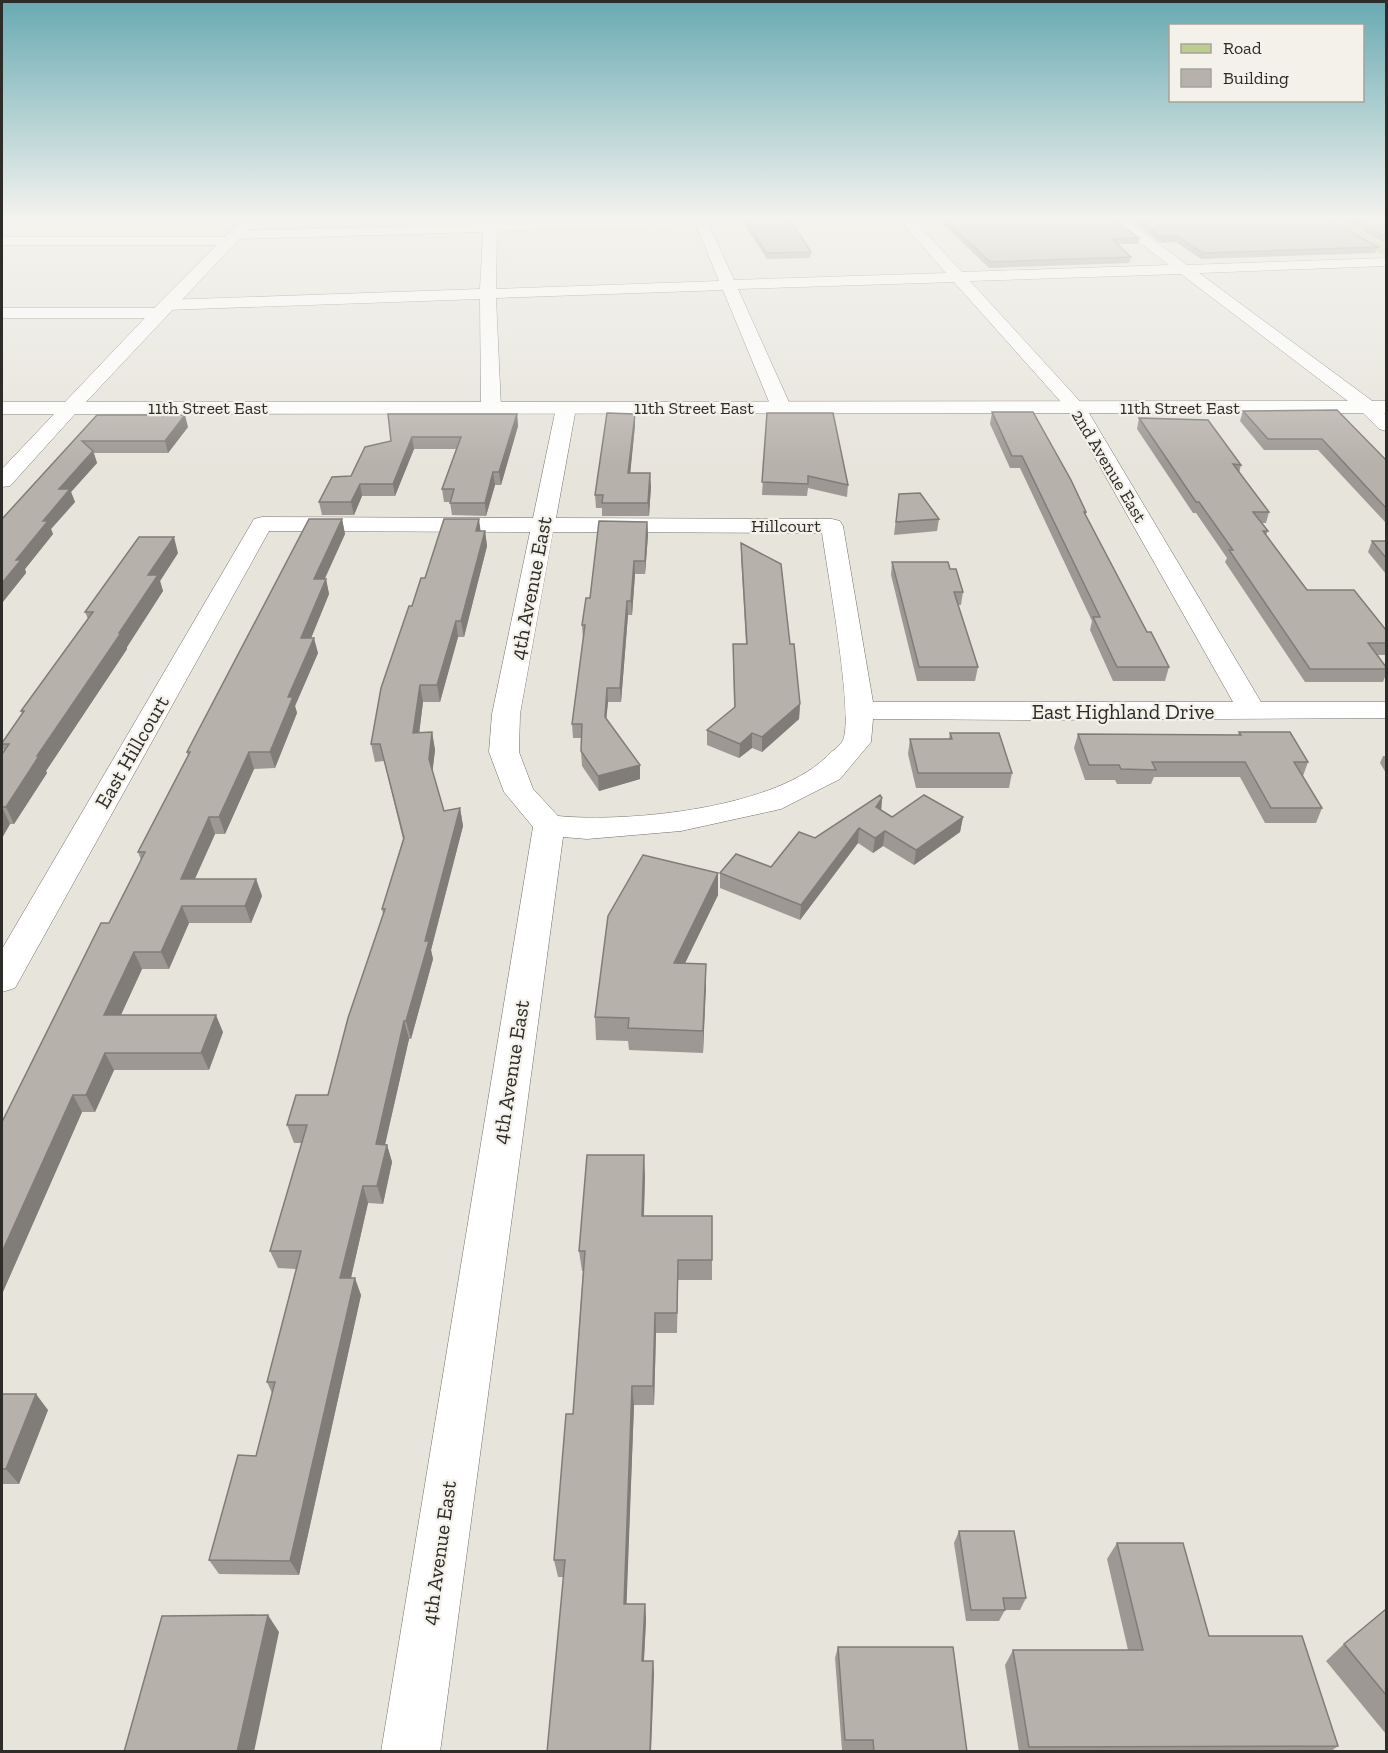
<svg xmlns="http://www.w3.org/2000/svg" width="1388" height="1753" viewBox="0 0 1388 1753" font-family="'Zilla Slab',serif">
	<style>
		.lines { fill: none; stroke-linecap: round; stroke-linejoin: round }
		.minor-casing { stroke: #716f68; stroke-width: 1 }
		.tertiary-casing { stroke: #716f68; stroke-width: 1 }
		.primary-casing { stroke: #c4c4c3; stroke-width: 1 }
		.minor { fill: #fff; fill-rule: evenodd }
		.tertiary { fill: #fff; fill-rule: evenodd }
		.primary { fill: #bccd8d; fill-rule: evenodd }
		.wall { fill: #9d9893 }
		.shaded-wall { fill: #807c78 }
		.building { fill: #b7b1ab; stroke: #807c78; stroke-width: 1.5 }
		.labels { text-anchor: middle; stroke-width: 4.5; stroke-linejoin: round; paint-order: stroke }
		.far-street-label { font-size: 18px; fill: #2d2c29; stroke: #f3f1e9 }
		.street-label { font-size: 21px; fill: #2d2c29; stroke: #f3f1e9 }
	</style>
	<rect width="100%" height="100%" fill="#e6e4db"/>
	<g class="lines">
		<defs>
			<path id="minor" d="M483 219H497V223L633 219H781L774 223 709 225 734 280 946 273 899 219H913L962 272 1169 265 1109 219H1125L1187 265 1386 258V266L1199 273 1375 403 1386 415V431L1379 429 1361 411 1181 274 970 281 1086 408 1261 702H1386V718L1030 720 873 719 871 742 840 779 781 809 681 831 587 839 563 837 440 1752H381L533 827 504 792 489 752 492 714 530 532 269 531 15 988 2 992V949L254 519 262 517 533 518 556 408 559 404H573L576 408 556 518 832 519 840 521 843 526 873 702H1233L1068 410 954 282 738 289 792 409 789 413H775L772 409 723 290 496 298 501 408 498 412H484L481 408 480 299 166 310 158 305 166 300 480 289 483 232 236 239 235 244 230 245H2V237H228L229 232 234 231 483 224ZM696 225 719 281 496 289 497 231ZM553 532 822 533C827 569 854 715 843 740 841 745 834 750 830 753 781 808 629 823 558 816L533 789 519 752 520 714Z
				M2 308H159L167 313 159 318H2Z"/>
			<path id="tertiary" d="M243 219H258L86 402 1386 401V413L75 414 10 486 2 487V469L54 414H2V402H65L160 302Z"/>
			<path id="primary" d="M1319 219H1336L1386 246V256Z"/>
		</defs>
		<!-- minor casing -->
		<use href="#minor" class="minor-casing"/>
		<!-- tertiary casing -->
		<use href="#tertiary" class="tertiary-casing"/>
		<!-- primary casing -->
		<use href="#primary" class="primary-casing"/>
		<!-- minor -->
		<use href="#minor" class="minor"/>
		<!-- tertiary -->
		<use href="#tertiary" class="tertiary"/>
		<!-- primary -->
		<use href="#primary" class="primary"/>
	</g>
	<!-- wall -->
	<path class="wall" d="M938 219H1114L1139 238 1138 244H1118L1131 257 1129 263 989 268Z
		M1129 219H1327L1378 247 1375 253 1201 259 1176 242 1161 243Z
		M1341 219H1386V244Z
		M745 220 811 252 810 258 767 259 745 226Z
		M1243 411 1386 460V523L1318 450H1264L1240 421Z
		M992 412 1086 512V516L1147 632 1169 667 1165 681H1113L1090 630 1092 621 1020 468H1010L990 424Z
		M767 413 848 485 847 497 808 488 807 496 762 495Z
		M517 414 518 426 501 485H495L486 516 452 515 450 502H444L442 489 456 449H414L395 496H362L354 515H322L319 502 351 476 365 447Z
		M97 415 188 427 168 453H94L97 463 71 492 75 502 51 529 53 534 25 569 26 573 2 603V519Z
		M1139 418 1241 465 1239 473 1269 512 1266 523H1262L1268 531 1266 535 1307 590 1386 630V655H1378L1386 667V674L1383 682H1305L1225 562 1227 558 1196 513H1193L1137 429Z
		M635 425 630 473 651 486 649 516H602V508H596L595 495Z
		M899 494 939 519 937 531 894 535Z
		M342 519 345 534 324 579H326L329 594 311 638 318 653 295 706 297 713 275 768 254 769 225 834H215L195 879H256L262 896 251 923H189L169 969H142L121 1015 223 1032 209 1070H114L95 1112H82L2 1294V1122L109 923 141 860 138 852 188 756 187 752Z
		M647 522 648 535 645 574H635L632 615H628L621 702H608L606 720 640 779 599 791 582 766 581 751 582 738H573L572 724 583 639 582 625 590 598Z
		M481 531H485L487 546 464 637H458L440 702H423L419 733 432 732 435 750 432 771 444 811 460 808 463 826 431 950 433 959 411 1039H409L385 1145H387L392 1162 383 1204 368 1203 351 1278 361 1295 299 1575 219 1574 209 1560 256 1456 272 1393 267 1382 296 1269 278 1268 270 1251 302 1143H294L287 1125 328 1095 383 914 382 909 403 839 384 761 375 762 371 744 412 606 425 578Z
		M1372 541H1386V574L1368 552Z
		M741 543 790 644 800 704 799 719 762 752 752 748 739 758 707 745V730L734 708 733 644H746L741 556Z
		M178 553 160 581 163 591 127 647V649L46 771 47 773 14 824H10L2 838V754L4 751 2 746V743L22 714 21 711 88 619 85 612Z
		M892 562 950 569 963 592 961 605H958L978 667 975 681H917L891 575Z
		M1239 732 1308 762 1303 776 1322 808 1316 823H1265L1240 777H1154L1151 784H1117L1115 780H1085L1074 748 1078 734 1238 735Z
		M950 733 1012 773 1009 788H916L908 754 910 739H949Z
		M1383 756H1386V773L1380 763Z
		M882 798 881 810 892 817H963L960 832 914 865 883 846 873 853 858 843 800 920 720 888V873L771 867 815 838Z
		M718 873V895L685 963 706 964 703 1053 629 1050 628 1041 596 1040 595 1017Z
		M645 1176 644 1216H712V1280H678L677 1333H656L654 1405H634L626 1604H645L646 1620 644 1661H653L654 1676 563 1577H558L554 1560 573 1414 583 1271H582L579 1251Z
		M2 1394 48 1410 19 1484H2Z
		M959 1531 1026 1598 1020 1610H1005L999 1621H966L954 1543Z
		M1117 1543 1209 1636 1338 1746 1330 1752H1019L1005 1665 1013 1650H1128L1107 1559Z
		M1386 1609V1734L1326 1661 1344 1644Z
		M838 1647 967 1752H870V1750H842L835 1658Z"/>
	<!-- shaded-wall -->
	<path class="shaded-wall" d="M517 414 518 426 501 485 499 472Z
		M635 414V425L629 486 628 473Z
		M185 415 188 427 168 453 165 441Z
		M412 437 414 449 395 496 393 484Z
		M93 451 97 463 71 492 75 502 51 529 53 534 25 569 26 573 2 603V583L16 560 43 521 59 489Z
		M493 472 495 485 486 516 485 503Z
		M650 473 651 486 649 516 648 503Z
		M360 484 362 496 354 515 351 502Z
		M342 519 345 534 318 594 314 579Z
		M479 519 481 534 476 531Z
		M647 522 648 535 645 574V561Z
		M485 531 487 546 464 637 461 621Z
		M174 537 178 553 160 581 163 591 127 647V649L46 771 47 773 14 824 6 807 37 756 119 633 148 575Z
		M634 561 635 574 632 615 631 601Z
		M326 579 329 594 305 653 301 638Z
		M627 601 628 615 621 702 620 688Z
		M456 621 458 637 440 702 437 685Z
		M314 638 318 653 295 706 297 713 275 768 270 752 288 697Z
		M420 685 423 702 417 751 413 733Z
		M607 688 608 702 605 732V717Z
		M800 704 799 719 762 752V737Z
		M432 732 435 750 432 776 429 759Z
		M752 733V748L739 758 740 744Z
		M249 752 254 769 225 834 219 817Z
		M640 765V779L599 791 598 776Z
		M882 798 881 813 876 807Z
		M2 807 10 824 2 838Z
		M460 808 463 826 431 950 433 959 411 1039 406 1021 425 941Z
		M209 817 215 834 187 896 181 879Z
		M963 817 960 832 914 865 916 850Z
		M859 828 858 843 800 920 801 905Z
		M885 831 883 846 873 853 875 838Z
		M718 873V895L674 986V963Z
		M256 879 262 896 251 923 245 906Z
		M182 906 189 923 169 969 161 952Z
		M134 952 142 969 113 1032 104 1015Z
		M706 964V987L703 1053V1031Z
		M216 1015 223 1032 209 1070 201 1053Z
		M404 1021 409 1039 381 1162 376 1144Z
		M105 1053 114 1070 95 1112 86 1095Z
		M73 1095 82 1112 2 1294V1252Z
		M387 1145 392 1162 383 1204 377 1186Z
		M644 1155 645 1176 643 1236 642 1216Z
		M363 1186 368 1203 347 1295 340 1278Z
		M355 1278 361 1295 299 1575 290 1561Z
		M655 1313 656 1333 654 1405 653 1386Z
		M632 1386 634 1405 626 1620 624 1604Z
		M36 1394 48 1410 19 1484 6 1469Z
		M645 1604 646 1620 643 1676 642 1661Z
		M268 1615 279 1632 254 1752H237Z
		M653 1661 654 1676 651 1752H650Z"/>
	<!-- building -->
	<path class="building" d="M774 219H790L811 252 767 253 745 220Z
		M944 219H1114L1139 238 1112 239 1131 257 990 262Z
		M1138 219H1327L1378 247 1203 253 1177 236 1162 237Z
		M1354 219H1386V237Z
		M1337 410 1386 460V508L1322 439H1268L1243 411Z
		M992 412H1033L1071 480 1086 512H1084L1147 632H1151L1169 667H1117L1093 617H1100L1022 456H1012Z
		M607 413 635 414 628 473H650L648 503H602L603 495H595Z
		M767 413H833L848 485 808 476V484L762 482Z
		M388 414H517L499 472H493L485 503H450L454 489H442L461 437H412L393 484H360L351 502H319L332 477 351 476 365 447 391 441Z
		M97 415H185L165 441H82L93 451 59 489H70L43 521H48L16 560H21L2 583V519Z
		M1139 418 1208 420 1241 465 1233 464 1269 512H1253L1268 531H1263L1307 590H1354L1386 630V643H1368L1386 667V669H1310L1229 550H1233L1199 502H1196Z
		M920 493 939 519 896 522 899 494Z
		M309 519H342L314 579H326L301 638H314L288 697H293L270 752H249L219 817H209L181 879H256L245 906H182L161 952H134L104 1015H216L201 1053H105L86 1095H73L2 1252V1122L101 923H109L145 852H138L190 752H187Z
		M444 519H479L476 531H485L461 621H456L437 685H420L413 733 432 732 429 759 444 811 460 808 425 941H429L406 1021H404L376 1144 387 1145 377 1186H363L340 1278H355L290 1561 209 1560 238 1455 256 1456 275 1382H267L301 1251H270L307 1125H287L296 1095H328L348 1018 385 909H382L404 838 380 744H371L381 688 409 606H412L421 578H425Z
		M599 521 647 522 645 561H634L631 601H627L620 688H607L605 717 640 765 598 776 581 751 582 724H572L585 625H582L586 598H590Z
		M139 537H174L148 575H158L119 633H121L37 756H39L6 807H2V754L9 744H2V743L24 711H21L93 612H85Z
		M1372 541H1386V558Z
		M741 543 781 564 790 644H794L800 704 762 737 752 733 740 744 707 730 735 707 733 644H747Z
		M892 562H948L950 569H956L963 592H954L978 667H919Z
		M1239 732H1290L1308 762H1294L1322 808H1271L1245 762H1152L1156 770 1121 769 1119 765H1089L1078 734 1241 735Z
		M950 733H999L1012 773H918L910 739H952Z
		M880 795 882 798 876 807 892 817 924 795 963 817 916 850 885 831 875 838 859 828 801 905 720 873 736 854 771 867 799 832 815 838Z
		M643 855 718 873 674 963 706 964 703 1031 628 1028 629 1018 595 1017 608 916Z
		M587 1155H644L642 1216H712V1260H678L677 1313H655L653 1386H632L624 1604H645L642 1661H653L650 1752H547L565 1560H554L566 1414H573L585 1251H579Z
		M2 1394H36L6 1469H2Z
		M959 1531H1014L1026 1598H1003L1005 1610H971Z
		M1117 1543H1183L1209 1636H1302L1338 1746 1029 1747 1013 1650H1143Z
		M1386 1609V1695L1344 1644Z
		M268 1615 237 1752H124L162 1616Z
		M838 1647H953L967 1752H874L873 1740H845Z"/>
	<!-- sky -->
	<linearGradient id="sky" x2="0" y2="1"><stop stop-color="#68aab2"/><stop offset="0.47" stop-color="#f4f3ef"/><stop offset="1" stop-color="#f4f3ef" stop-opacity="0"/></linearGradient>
	<rect width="1388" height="465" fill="url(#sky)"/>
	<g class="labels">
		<!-- far-street labels -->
		<g class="far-street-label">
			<text x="208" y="414">11th Street East</text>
			<text x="694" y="414">11th Street East</text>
			<text x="1180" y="414">11th Street East</text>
			<text transform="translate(1109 466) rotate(59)" y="6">2nd Avenue East</text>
			<text x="786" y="532">Hillcourt</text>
		</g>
		<!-- street labels -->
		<g class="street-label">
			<text transform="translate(531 588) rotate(-79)" y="7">4th Avenue East</text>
			<text x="1123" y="719">East Highland Drive</text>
			<text transform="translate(132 752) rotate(-60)" y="7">East Hillcourt</text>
			<text transform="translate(511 1072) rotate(-81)" y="7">4th Avenue East</text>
			<text transform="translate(439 1553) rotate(-82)" y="7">4th Avenue East</text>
		</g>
	</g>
	<!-- border -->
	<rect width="1388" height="1753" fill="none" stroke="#2d2c29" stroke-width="6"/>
	<!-- legend -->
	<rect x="1169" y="24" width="195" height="78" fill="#f3f1e9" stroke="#a4a29c" stroke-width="1.5"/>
	<rect x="1181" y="44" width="30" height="9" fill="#bccd8d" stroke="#a4a29c" stroke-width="1.5"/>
	<text x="1223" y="54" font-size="18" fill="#2d2c29">Road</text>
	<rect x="1181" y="69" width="30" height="18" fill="#b7b1ab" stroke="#a4a29c" stroke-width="1.5"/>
	<text x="1223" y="84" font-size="18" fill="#2d2c29">Building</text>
</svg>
